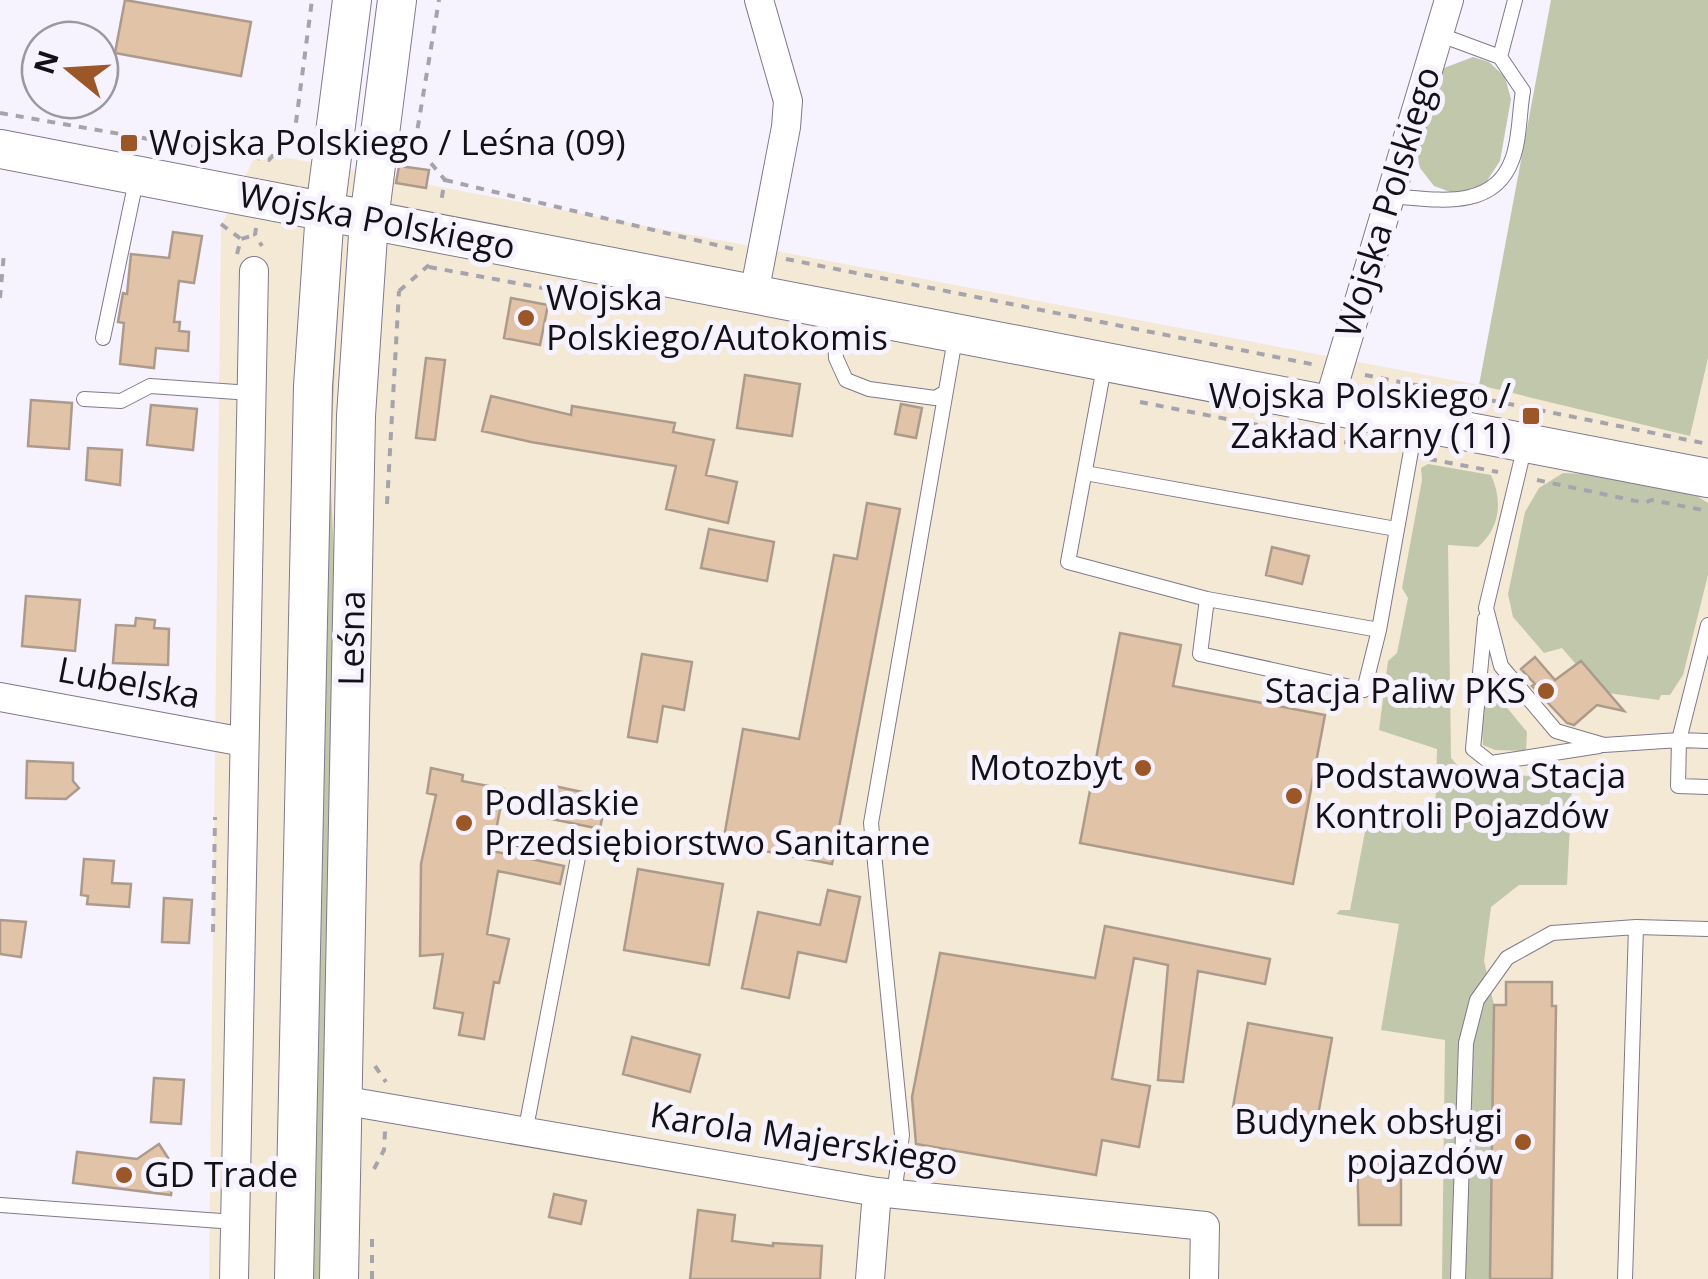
<svg xmlns="http://www.w3.org/2000/svg" width="1708" height="1279" viewBox="0 0 1708 1279" font-family="'Open Sans',sans-serif">
	<style>
		.industrial { fill: #f4e9d4 }
		.green { fill: #c1c7aa }
		.building { fill: #e1c3a7; stroke: #ac9b8c; stroke-width: 2.5 }
		.lines { fill: none; stroke-linecap: round; stroke-linejoin: round }
		.lane-casing { stroke: #80798c; stroke-width: 16 }
		.street-casing { stroke: #80798c; stroke-width: 30 }
		.secondary-casing { stroke: #80798c; stroke-width: 40 }
		.path { stroke: #a7a3ad; stroke-width: 4; stroke-dasharray: 8 8; stroke-linecap: butt }
		.lane { stroke: #fff; stroke-width: 14 }
		.street { stroke: #fff; stroke-width: 28 }
		.secondary { stroke: #fff; stroke-width: 38 }
		.poi-dot { fill: #9b5728; stroke: #f6f2fe; stroke-width: 4 }
		.labels { text-anchor: middle; stroke-width: 10; stroke-linejoin: round; paint-order: stroke }
		.poi-label { font-size: 35px; fill: #131017; stroke: #f6f2fe; text-anchor: start }
		.street-label { font-size: 35px; fill: #131017; stroke: #f6f2fe }
	</style>
	<rect width="100%" height="100%" fill="#f6f2fe"/>
	<!-- industrial -->
	<path class="industrial" d="M1708 0V1279H209L221 226 257 152 1479 385Z"/>
	<!-- green -->
	<path class="green" d="M1551 0H1708V358L1690 436 1479 385Z
		M1473 57 1489 62 1505 77 1511 99 1500 161 1485 184 1456 194 1434 186 1420 168 1415 147 1435 81 1444 68Z
		M330 299 338 300 330 471 337 617 323 1279H305Z
		M1428 464 1491 475C1503 501 1500 528 1478 547L1448 545 1451 758 1461 770 1472 774 1567 777 1572 784 1567 885H1519L1491 907 1484 961 1494 1005 1490 1279H1442L1445 1040 1381 1030 1399 924 1336 914 1340 910H1350L1369 811 1435 824 1437 749 1379 730 1388 661 1397 653 1408 598 1402 588 1422 480 1421 468Z
		M1563 473 1589 474 1697 496 1708 503V575L1683 675 1670 695H1661L1659 700 1600 692 1562 648 1544 653 1513 617 1508 594 1525 512 1539 488Z
		M1487 691 1494 692 1527 732 1526 751 1495 750 1483 745 1480 701Z"/>
	<!-- building -->
	<path class="building" d="M125 0 251 22 241 76 115 53Z
		M399 166 429 170 426 188 396 183Z
		M173 232 202 236 194 283 179 281 174 322H180L179 331 189 332 188 351 156 348 154 368 120 364 124 323 118 322 119 316 123 293 127 294 131 254 169 258Z
		M511 298 548 305 540 345 504 338Z
		M426 358 445 360 435 440 416 438Z
		M745 375 800 384 792 436 737 428Z
		M491 396 571 415 572 406 675 423 673 432 714 440 706 475 737 482 728 523 666 509 676 466 531 442 482 431Z
		M31 400 72 403 69 449 28 446Z
		M901 404 922 408 916 438 895 434Z
		M151 405 197 409 193 450 147 445Z
		M88 448 122 450 120 485 86 480Z
		M867 503 900 509 832 864 723 843 743 729 799 739 834 555 857 559Z
		M709 529 774 542 767 581 701 568Z
		M1272 547 1309 556 1302 584 1266 575Z
		M26 596 80 600 75 651 22 646Z
		M136 618 155 620 154 628 169 629 168 665 113 663 116 625 135 626Z
		M1120 633 1181 645 1173 686 1325 715 1293 884 1080 843Z
		M642 654 692 662 684 710 663 706 657 742 628 737Z
		M1535 657 1555 680 1581 661 1624 711 1597 705 1574 725 1567 723 1532 686 1535 684 1521 669Z
		M27 761 73 763V781L79 788 66 799 26 798Z
		M431 768 463 775 462 781 504 789 492 851 564 866 560 884 498 871 487 934 509 939 499 983 494 982 484 1039 459 1035 463 1013 434 1008 443 954 420 956 421 864 436 795 427 793Z
		M554 786 606 797 600 829 547 818Z
		M84 859 114 861 112 883 131 884 129 907 87 904 88 896 81 895Z
		M638 869 723 884 709 965 624 950Z
		M828 890 860 897 846 962 798 952 789 998 742 988 758 912 820 925Z
		M164 898 192 900 189 943 162 942Z
		M0 920 26 922 21 957 0 954Z
		M1105 926 1270 959 1265 984 1198 971 1183 1082 1158 1080 1168 965 1134 958 1112 1079 1150 1086 1139 1147 1102 1140 1096 1175 916 1144 912 1097 940 953 1095 978Z
		M1506 982H1552V1006H1556L1552 1279H1490L1494 1005H1506Z
		M1248 1023 1332 1038 1317 1121 1233 1107Z
		M632 1037 700 1055 690 1092 623 1074Z
		M154 1078 184 1080 181 1124 151 1122Z
		M159 1144 174 1167 171 1195 73 1183 77 1152 137 1159Z
		M1401 1155V1225H1359L1357 1156Z
		M554 1194 586 1201 581 1224 549 1217Z
		M698 1210 735 1215 732 1241 773 1246V1243L822 1246 820 1279H690Z"/>
	<g class="lines">
		<defs>
			<path id="lane" d="M1500 57 1515 0
				M1390 196C1434 199 1493 212 1512 160 1520 140 1519 113 1523 91L1500 57 1438 34
				M834 314 836 358 846 380 869 389 935 398 944 393
				M103 338 137 176
				M1105 362 1068 562 1207 599 1200 654 1364 690 1379 630 1416 423
				M84 399 121 401 150 386 251 393
				M1525 445 1486 608 1501 666 1556 731 1604 745 1679 740 1678 786 1708 787
				M1085 473 1396 529
				M1207 599 1379 630
				M1485 619 1473 749 1491 763 1599 746
				M1708 625 1679 740 1708 741
				M517 839 579 852 525 1133
				M894 1194 902 1135 871 823 956 333
				M0 1205 235 1222
				M1458 1279 1466 1043 1477 1000 1507 958 1552 933 1636 927
				M1625 1279 1636 927 1708 929"/>
			<path id="street" d="M754 294 786 127 788 101 759 0
				M1328 405 1449 0
				M0 697 244 742
				M341 1100 877 1192 1205 1226 1204 1279
				M234 1279 254 271
				M870 1279 877 1192"/>
			<path id="secondary" d="M0 149 1708 478
				M294 1279 313 386 325 211 352 0
				M339 1279 356 416 369 220 397 0"/>
		</defs>
		<!-- lane casing -->
		<use href="#lane" class="lane-casing"/>
		<!-- street casing -->
		<use href="#street" class="street-casing"/>
		<!-- secondary casing -->
		<use href="#secondary" class="secondary-casing"/>
		<!-- path -->
		<path class="path" d="M0 113 269 160 295 130 312 0
			M408 144H415L445 180 441 202
			M415 144 439 0
			M445 180 737 250
			M221 224 241 239
			M256 228 255 235 262 246
			M237 254 241 239 255 235
			M786 259 1316 365
			M429 267 640 306
			M399 291 429 265
			M0 298 4 253
			M1365 375 1708 444
			M1140 402 1390 451
			M1429 459 1498 472
			M1537 480 1645 503 1651 500 1708 511
			M387 504 399 291
			M213 932 215 817
			M375 1066 386 1082
			M374 1169 384 1150 385 1131
			M372 1279V1239"/>
		<!-- lane -->
		<use href="#lane" class="lane"/>
		<!-- street -->
		<use href="#street" class="street"/>
		<!-- secondary -->
		<use href="#secondary" class="secondary"/>
	</g>
	<!-- markers -->
	<g class="poi-dot">
		<rect x="119" y="133" width="20" height="20" rx="5"/>
		<circle cx="526" cy="318" r="10"/>
		<rect x="1521" y="406" width="20" height="20" rx="5"/>
		<circle cx="1546" cy="691" r="10"/>
		<circle cx="1143" cy="768" r="10"/>
		<circle cx="1294" cy="796" r="10"/>
		<circle cx="464" cy="823" r="10"/>
		<circle cx="1523" cy="1142" r="10"/>
		<circle cx="124" cy="1175" r="10"/>
	</g>
	<g class="labels">
		<!-- poi labels -->
		<g class="poi-label">
			<text x="149" y="155">Wojska Polskiego / Leśna (09)</text>
			<text x="546" y="310">Wojska<tspan x="546" dy="40">Polskiego/Autokomis</tspan></text>
			<text x="1511" y="408" text-anchor="end">Wojska Polskiego /<tspan x="1511" dy="40">Zakład Karny (11)</tspan></text>
			<text x="1526" y="703" text-anchor="end">Stacja Paliw PKS</text>
			<text x="1123" y="780" text-anchor="end">Motozbyt</text>
			<text x="1314" y="788">Podstawowa Stacja<tspan x="1314" dy="40">Kontroli Pojazdów</tspan></text>
			<text x="484" y="815">Podlaskie<tspan x="484" dy="40">Przedsiębiorstwo Sanitarne</tspan></text>
			<text x="1503" y="1134" text-anchor="end">Budynek obsługi<tspan x="1503" dy="40">pojazdów</tspan></text>
			<text x="144" y="1187">GD Trade</text>
		</g>
		<!-- street labels -->
		<g class="street-label">
			<text transform="translate(1388 202) rotate(-73)" y="12">Wojska Polskiego</text>
			<text transform="translate(377 221) rotate(11)" y="12">Wojska Polskiego</text>
			<text transform="translate(352 638) rotate(-89)" y="12">Leśna</text>
			<text transform="translate(129 683) rotate(11)" y="12">Lubelska</text>
			<text transform="translate(804 1139) rotate(9)" y="12">Karola Majerskiego</text>
		</g>
	</g>
	<!-- north arrow -->
	<g transform="translate(70 70) rotate(288)"><circle r="48" fill="#f6f2fe" stroke="#9b98a2" stroke-width="2.5"/>
	<path d="M0-8L18 38L0 25L-18 38Z" fill="#9b5728"/>
	<text y="-15" font-size="28" font-weight="bold" text-anchor="middle" fill="#131017">N</text>
	</g>
</svg>
